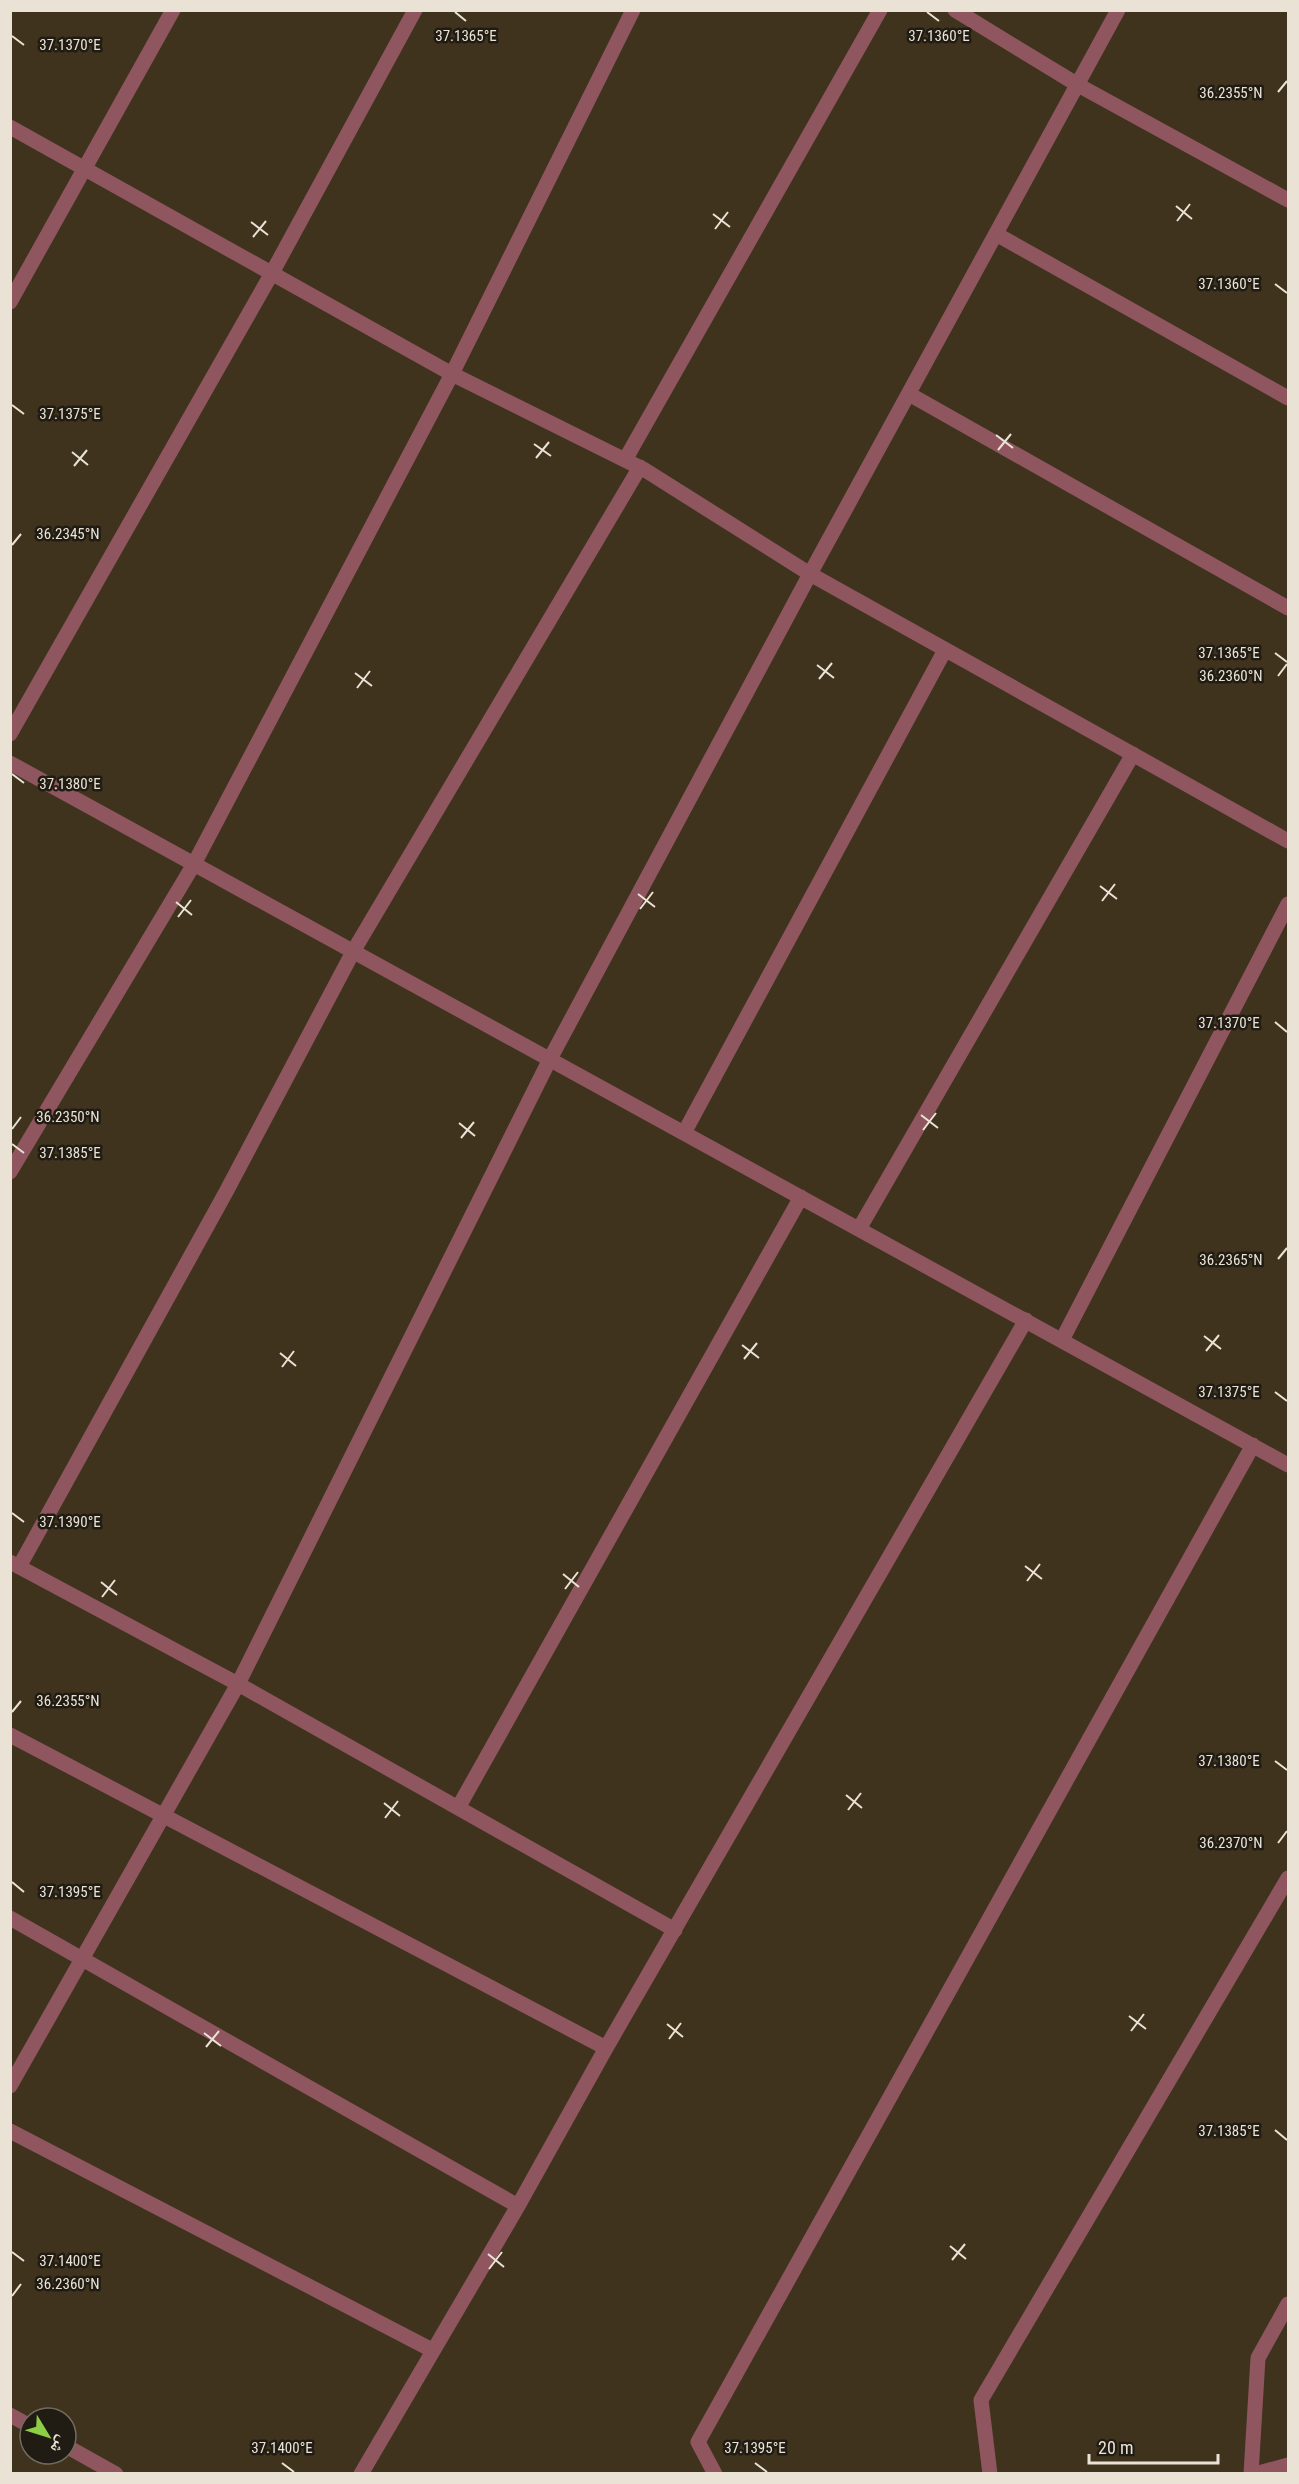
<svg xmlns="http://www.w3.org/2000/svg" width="1299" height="2484" viewBox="0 0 1299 2484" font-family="'Roboto Condensed','Noto Naskh Arabic',sans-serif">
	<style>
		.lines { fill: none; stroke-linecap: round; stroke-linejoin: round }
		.minor { stroke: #90565f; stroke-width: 15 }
		.tertiary { stroke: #90565f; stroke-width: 15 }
		.ticks { fill: none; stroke: #e9e2d5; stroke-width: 2 }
		.ticks-label { font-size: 15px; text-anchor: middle; fill: #e9e2d5; stroke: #211c13; stroke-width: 5; stroke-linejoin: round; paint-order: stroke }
	</style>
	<rect width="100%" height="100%" fill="#3f331e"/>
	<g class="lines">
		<!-- minor -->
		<path class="minor" d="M955 10 1078 85 1288 200
			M10 127 452 374 645 470 810 574 1288 841
			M996 234 1288 398
			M10 302 173 10
			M909 394 1288 608
			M625 460 880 10
			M10 734 272 273 415 10
			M10 763 1288 1465
			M684 1133 945 650
			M10 1172 194 864 452 374 633 10
			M859 1229 1133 754
			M1062 1340 1288 904
			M10 1562 238 1684 675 1930
			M19 1567 226 1192 354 950 640 467
			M10 1735 606 2048
			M458 1808 801 1197
			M10 1918 518 2206
			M10 2086 238 1684 550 1059 810 574 1118 10
			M10 2131 432 2350
			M10 2415 30 2426
			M66 2446 116 2474
			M361 2474 518 2206 606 2048 1026 1320
			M715 2474 698 2442 1253 1445
			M990 2474 981 2400 1288 1878
			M1251 2474 1258 2358 1288 2304"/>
		<!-- tertiary -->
		<path class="tertiary" d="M1255 2474 1288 2465"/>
	</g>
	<!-- ticks -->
	<path class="ticks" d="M455 12 466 21M927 12 939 21M12 36 24 45M1278 92 1287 81M1176 206 1192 219M713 214 730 227M1177 221 1190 204M251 222 268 235M715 229 728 212M253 237 266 221M1275 284 1287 293M12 405 24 414M996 435 1013 448M534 444 551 456M998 450 1011 434M72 452 88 465M536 458 549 442M74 466 87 450M12 545 21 534M1275 653 1287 662M817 665 834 678M355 673 372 686M1278 676 1287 664M819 679 832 663M357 688 370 671M12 774 24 783M1100 886 1117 899M638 894 655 907M1102 901 1115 884M176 902 192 915M640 909 653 892M178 917 191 900M1275 1022 1287 1032M921 1115 938 1128M459 1123 475 1136M12 1129 21 1117M923 1130 936 1113M461 1138 474 1122M12 1144 24 1153M1278 1259 1287 1248M1204 1336 1221 1349M742 1345 759 1358M1206 1351 1219 1335M280 1353 296 1366M744 1359 757 1343M282 1367 294 1351M1275 1392 1287 1401M12 1513 24 1522M1025 1566 1042 1579M563 1574 579 1587M1027 1581 1040 1564M101 1582 117 1595M565 1589 578 1572M102 1597 115 1580M12 1712 21 1701M1275 1761 1287 1770M846 1795 862 1808M384 1803 400 1816M848 1810 861 1793M385 1818 398 1801M1278 1843 1287 1831M12 1882 24 1892M1129 2016 1146 2029M667 2024 683 2037M1131 2031 1144 2014M204 2033 221 2046M669 2039 681 2023M206 2047 219 2031M1275 2130 1287 2140M950 2246 966 2259M12 2252 24 2261M488 2254 504 2267M952 2260 965 2244M489 2269 502 2252M12 2296 21 2284M282 2463 294 2472M755 2463 767 2472"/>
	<g class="ticks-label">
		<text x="466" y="41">37.1365°E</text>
		<text x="939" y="41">37.1360°E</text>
		<text x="70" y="50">37.1370°E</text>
		<text x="1231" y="98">36.2355°N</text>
		<text x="1229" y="289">37.1360°E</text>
		<text x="70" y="419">37.1375°E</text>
		<text x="68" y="539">36.2345°N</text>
		<text x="1229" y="658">37.1365°E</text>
		<text x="1231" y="681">36.2360°N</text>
		<text x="70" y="789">37.1380°E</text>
		<text x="1229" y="1028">37.1370°E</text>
		<text x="68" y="1122">36.2350°N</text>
		<text x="70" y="1158">37.1385°E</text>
		<text x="1231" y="1265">36.2365°N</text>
		<text x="1229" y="1397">37.1375°E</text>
		<text x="70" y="1527">37.1390°E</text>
		<text x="68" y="1706">36.2355°N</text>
		<text x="1229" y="1766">37.1380°E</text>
		<text x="1231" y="1848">36.2370°N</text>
		<text x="70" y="1897">37.1395°E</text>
		<text x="1229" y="2136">37.1385°E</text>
		<text x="70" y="2266">37.1400°E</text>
		<text x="68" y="2289">36.2360°N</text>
		<text x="282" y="2453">37.1400°E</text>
		<text x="755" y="2453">37.1395°E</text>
	</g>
	<!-- border -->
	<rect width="1299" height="2484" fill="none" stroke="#e9e2d5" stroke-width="24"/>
	<!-- north arrow -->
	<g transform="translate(48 2436) rotate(128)"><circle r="28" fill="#211c13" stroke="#716b61" stroke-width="1.5"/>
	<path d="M0-4.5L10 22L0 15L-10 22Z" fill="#8cce45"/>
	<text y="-9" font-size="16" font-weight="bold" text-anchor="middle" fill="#e9e2d5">ش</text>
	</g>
	<!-- scale -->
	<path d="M1089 2454v9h129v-9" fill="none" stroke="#e9e2d5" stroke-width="3"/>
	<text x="1098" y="2454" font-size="18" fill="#e9e2d5" stroke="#211c13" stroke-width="4.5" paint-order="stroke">20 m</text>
</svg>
